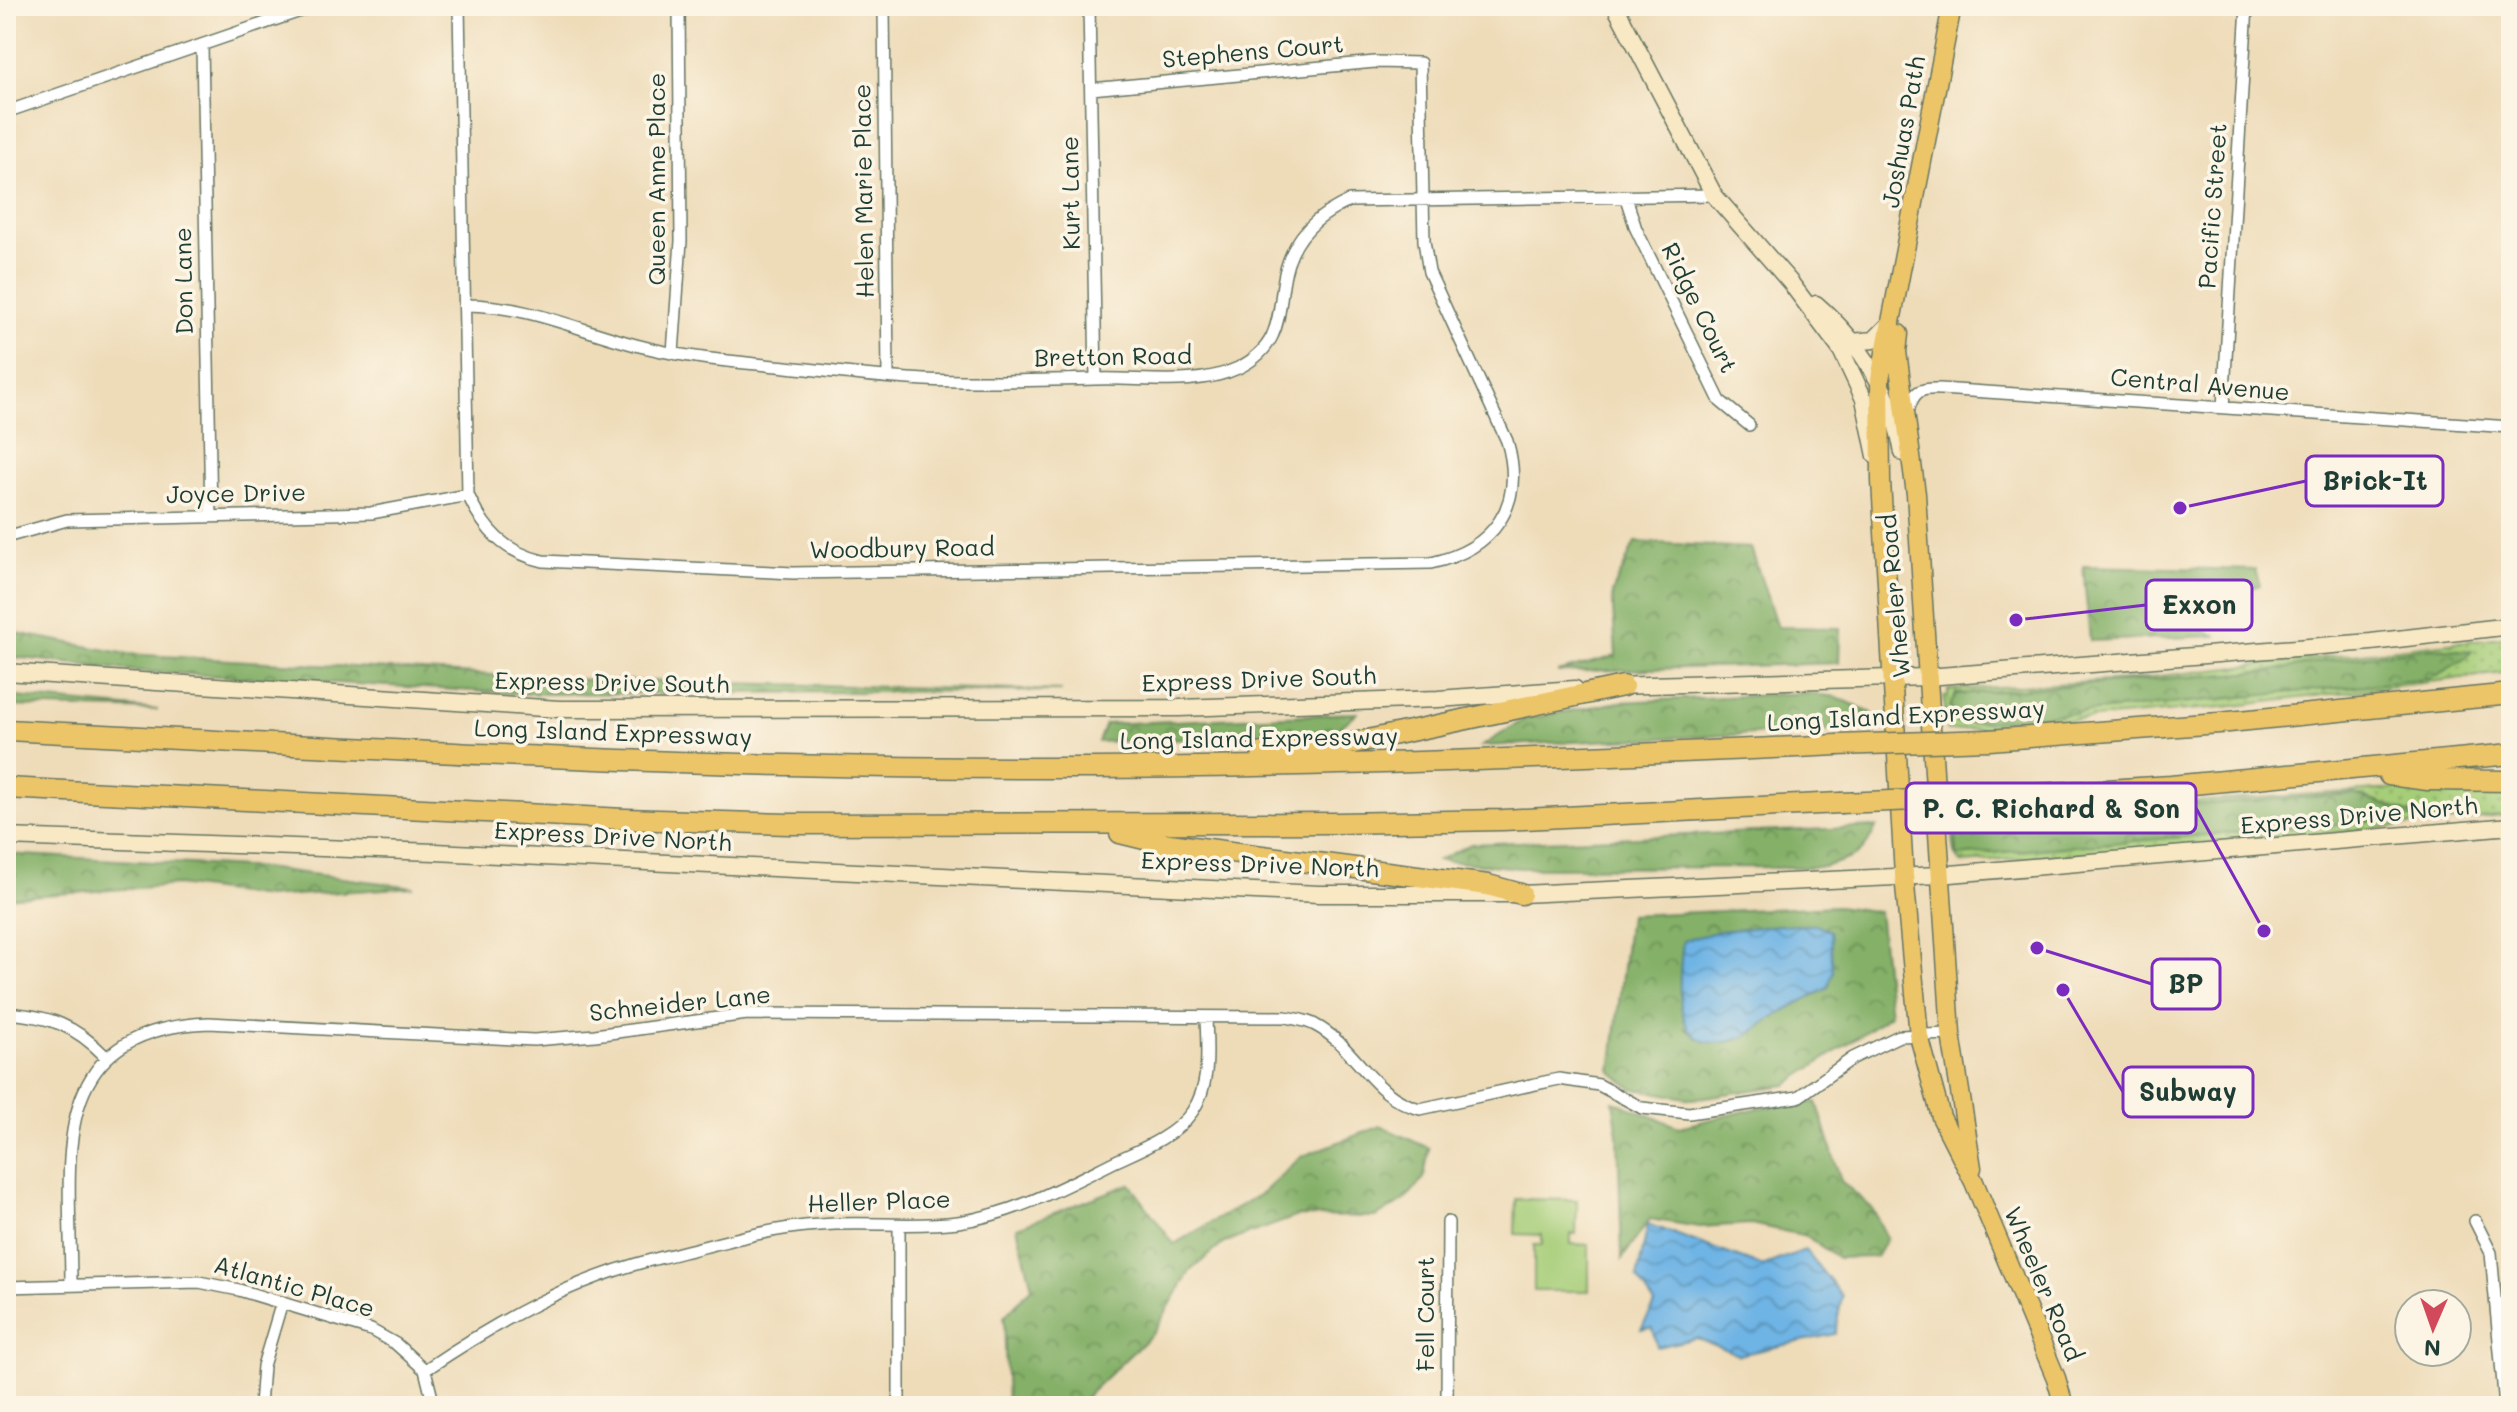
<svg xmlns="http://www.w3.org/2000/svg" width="2517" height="1412" viewBox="0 0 2517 1412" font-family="Mali,sans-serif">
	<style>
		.grass { fill: url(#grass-dots); stroke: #628556; stroke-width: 2 }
		.forest { fill: url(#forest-crowns); stroke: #52764e; stroke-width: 2; fill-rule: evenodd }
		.park { fill: #a6cd78; stroke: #628556; stroke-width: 2 }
		.water { fill: url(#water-waves); stroke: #46788c; stroke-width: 2 }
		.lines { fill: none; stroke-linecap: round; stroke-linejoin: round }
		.minor-casing { stroke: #677563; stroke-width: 14 }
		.secondary-casing { stroke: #677563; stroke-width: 19 }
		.primary-casing { stroke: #677563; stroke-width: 21 }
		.motorway-casing { stroke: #677563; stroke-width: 23 }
		.minor { stroke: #fff; stroke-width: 11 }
		.secondary { stroke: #f8e8c3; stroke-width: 16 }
		.primary { stroke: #edc569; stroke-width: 18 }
		.motorway { stroke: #edc569; stroke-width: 20 }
		.motorway-bridge-casing { stroke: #677563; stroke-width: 23; stroke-linecap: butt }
		.motorway-bridge { stroke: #edc569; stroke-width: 20 }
		.labels { text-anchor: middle; stroke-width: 7; stroke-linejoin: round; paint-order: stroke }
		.street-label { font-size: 24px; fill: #1f3d34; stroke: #fcf5e5 }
		.leader { fill: none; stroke: #7b2cbf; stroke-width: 3 }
		.callout-dot { fill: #7b2cbf; stroke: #fcf5e5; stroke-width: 3 }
		.callout { fill: #fcf5e5; stroke: #7b2cbf; stroke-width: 3 }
		.callout-label { font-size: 26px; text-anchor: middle; font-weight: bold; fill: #1f3d34 }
	</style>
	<defs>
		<pattern id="grass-dots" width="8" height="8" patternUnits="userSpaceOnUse" patternTransform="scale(2)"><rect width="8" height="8" fill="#a6cd78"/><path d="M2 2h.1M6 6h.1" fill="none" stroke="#87a863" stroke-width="1.8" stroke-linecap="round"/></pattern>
		<pattern id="forest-crowns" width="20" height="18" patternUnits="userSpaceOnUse" patternTransform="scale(2)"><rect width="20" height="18" fill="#84b068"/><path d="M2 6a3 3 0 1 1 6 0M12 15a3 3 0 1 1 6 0" fill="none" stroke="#6b9056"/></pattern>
		<pattern id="water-waves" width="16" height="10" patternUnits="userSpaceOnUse" patternTransform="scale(2)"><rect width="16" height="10" fill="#6eb4e5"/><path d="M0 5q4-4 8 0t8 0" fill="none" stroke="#5a94ba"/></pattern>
	</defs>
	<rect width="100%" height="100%" fill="#fcf5e5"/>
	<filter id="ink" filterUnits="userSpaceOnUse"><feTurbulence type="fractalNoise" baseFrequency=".0125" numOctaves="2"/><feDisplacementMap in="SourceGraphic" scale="16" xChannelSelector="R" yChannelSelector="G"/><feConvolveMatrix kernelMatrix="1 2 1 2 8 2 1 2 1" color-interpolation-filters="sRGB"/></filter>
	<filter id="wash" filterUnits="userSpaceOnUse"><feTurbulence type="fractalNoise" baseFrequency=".006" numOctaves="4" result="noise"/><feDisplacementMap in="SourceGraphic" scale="32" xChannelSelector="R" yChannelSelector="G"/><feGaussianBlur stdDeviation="1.8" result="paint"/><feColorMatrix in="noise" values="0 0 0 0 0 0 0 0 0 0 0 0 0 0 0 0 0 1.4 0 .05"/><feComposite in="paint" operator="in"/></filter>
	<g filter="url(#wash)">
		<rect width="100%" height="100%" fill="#eedcb9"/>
		<!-- grass -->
		<path class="grass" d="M2511 636V672L2234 706 1947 731 1944 696H1948V690L2126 680Z
			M2412 788H2511V815L2209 845 1962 863 1955 854 1950 817Z"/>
		<!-- forest -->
		<path class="forest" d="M1635 542 1751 548 1777 627 1840 628 1839 663 1557 672 1616 656 1612 593Z
			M2083 566 2255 570 2260 585 2222 598 2154 607 2217 636 2090 641Z
			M6 631 128 654 561 679 1062 691 524 694 135 671 6 656Z
			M2433 648 2472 651 2463 660 2430 679 1961 724 1952 719 1950 706 1956 694 2272 671 2318 662Z
			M1805 693 1837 697 1872 713 1869 729 1482 746 1525 719 1619 702Z
			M6 696 158 710 6 706Z
			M1357 713 1338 729 1306 733 1098 742 1105 724Z
			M2354 794 2420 817 1957 856 1955 822Z
			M1876 827C1864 857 1853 858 1823 867L1521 868 1438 860 1471 844Z
			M6 854 263 868 414 887 266 897 177 885 6 898Z
			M1838 906 1879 912 1890 1015 1786 1085 1692 1099 1631 1088 1611 1071 1629 915ZM1772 1018C1746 1035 1711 1056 1685 1027Z
			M1613 1101 1679 1127 1762 1107 1817 1102 1841 1181 1872 1208 1887 1238 1876 1257 1838 1258 1806 1236 1751 1224 1699 1227 1650 1219 1622 1259 1618 1134Z
			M1380 1126 1429 1148 1424 1178 1404 1201 1375 1217 1298 1216 1224 1243 1190 1271 1154 1332 1076 1406H1007L1004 1317 1032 1287 1017 1227 1130 1184 1174 1244 1264 1192 1300 1157Z"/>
		<!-- park -->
		<path class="park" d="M1516 1199 1577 1200 1576 1234H1571V1244L1589 1245V1291H1534V1245H1542V1235L1515 1234Z"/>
		<!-- water -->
		<path class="water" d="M1780 925H1818L1830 931 1833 972 1828 988C1809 997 1791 1007 1773 1017 1763 1023 1753 1034 1742 1038 1669 1063 1678 986 1683 941L1720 931Z
			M1648 1224 1762 1266 1805 1250 1842 1296 1835 1334 1739 1355 1697 1338 1657 1347 1653 1328 1641 1329 1655 1304 1637 1278Z"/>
	</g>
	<g filter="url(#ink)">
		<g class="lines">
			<defs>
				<path id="minor" d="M459 6 468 495C485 531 504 552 543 561L793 573 1431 563C1494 549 1526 505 1507 441L1429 272 1424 241 1420 63 1375 62 1091 89
					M884 6 888 375
					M1089 6 1096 379
					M202 46 211 516
					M6 112 315 6
					M1626 198 1636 229 1720 401 1749 425
					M466 305C531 305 586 334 648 348 693 359 740 362 786 367 832 371 879 378 925 380 981 383 1038 380 1095 379 1141 377 1195 388 1238 368 1294 341 1272 294 1292 253 1304 227 1324 213 1349 201L1714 195
					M673 353 681 241 679 6
					M2223 408 2247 6
					M1908 411C1914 391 1919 388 1940 389L2511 427
					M6 537 67 520 371 513 468 495
					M6 1013C49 1016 75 1025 105 1056
					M2475 1221 2491 1253 2505 1406
					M899 1225V1406
					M71 1285C71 1162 42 1030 209 1023L534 1040 595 1035 747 1014 1285 1017C1295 1019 1307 1020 1315 1025 1357 1047 1371 1097 1420 1109L1559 1079 1599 1085 1642 1108 1689 1113 1798 1097 1853 1058 1899 1036 1951 1034
					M6 1287 199 1282 239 1290 371 1330 396 1344 425 1370 434 1406
					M425 1370C496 1322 574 1278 659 1258 711 1246 766 1228 819 1225 865 1221 912 1228 958 1222 1015 1214 1065 1186 1116 1161 1142 1149 1175 1136 1192 1112 1211 1085 1207 1049 1206 1018
					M260 1406 263 1366 282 1302
					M1447 1406 1448 1222"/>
				<path id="secondary" d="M1615 6 1714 195 1790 282 1841 350 1864 399 1876 456
					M1816 304C1861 343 1893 394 1903 453
					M1851 342 1874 340 1892 322
					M6 672 559 709 1179 708 1438 699 1575 689
					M1614 686 1927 677 2371 642 2511 626
					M6 837 435 852 1319 894H1521L1939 875 2511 826"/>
				<path id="primary" d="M1952 6 1880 379 1881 481 1904 875 1919 1036 1941 1117 1974 1182 2056 1378 2064 1406
					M1899 334 1897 352 1916 494 1951 1034 1972 1168"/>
				<path id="motorway" d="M6 730C266 743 527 759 788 765 1137 774 1487 762 1837 745
					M1989 740 2219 723 2511 694
					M1262 753 1330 748 1623 686
					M2389 775 2428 780 2511 781
					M6 788 625 819 789 824 1337 823 1503 820 1840 803
					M1993 797 2171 786 2511 754
					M1120 833 1161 843 1488 885 1521 894"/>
			</defs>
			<!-- minor casing -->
			<use href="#minor" class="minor-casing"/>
			<!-- secondary casing -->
			<use href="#secondary" class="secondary-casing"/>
			<!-- primary casing -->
			<use href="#primary" class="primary-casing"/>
			<!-- motorway casing -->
			<use href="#motorway" class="motorway-casing"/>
			<!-- minor -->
			<use href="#minor" class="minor"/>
			<!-- secondary -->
			<use href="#secondary" class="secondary"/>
			<!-- primary -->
			<use href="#primary" class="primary"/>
			<!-- motorway -->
			<use href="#motorway" class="motorway"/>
			<defs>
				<path id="motorway-bridge" d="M1837 745 1989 740
					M1840 803 1993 797"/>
			</defs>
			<!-- motorway-bridge casing -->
			<use href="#motorway-bridge" class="motorway-bridge-casing"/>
			<!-- motorway-bridge -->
			<use href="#motorway-bridge" class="motorway-bridge"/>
		</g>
	</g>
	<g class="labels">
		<!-- street labels -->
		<g class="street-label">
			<text transform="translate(1253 52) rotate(-5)" y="8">Stephens Court</text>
			<text transform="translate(1904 132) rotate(-80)" y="8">Joshuas Path</text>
			<text transform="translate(657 179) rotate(-90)" y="8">Queen Anne Place</text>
			<text transform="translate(864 191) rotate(-91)" y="8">Helen Marie Place</text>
			<text transform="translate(1071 193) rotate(-91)" y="8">Kurt Lane</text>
			<text transform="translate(2213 206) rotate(-86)" y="8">Pacific Street</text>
			<text transform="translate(184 281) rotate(-91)" y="8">Don Lane</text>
			<text transform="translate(1699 308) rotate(64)" y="8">Ridge Court</text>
			<text transform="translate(1113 357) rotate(-1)" y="8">Bretton Road</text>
			<text transform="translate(2200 385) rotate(5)" y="8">Central Avenue</text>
			<text transform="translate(236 494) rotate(-1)" y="8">Joyce Drive</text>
			<text transform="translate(902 549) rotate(-1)" y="8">Woodbury Road</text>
			<text transform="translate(1895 596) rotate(-95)" y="8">Wheeler Road</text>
			<text transform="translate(1259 680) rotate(-2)" y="8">Express Drive South</text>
			<text transform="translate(612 683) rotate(1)" y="8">Express Drive South</text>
			<text transform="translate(1906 716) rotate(-3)" y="8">Long Island Expressway</text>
			<text transform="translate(613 733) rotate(2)" y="8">Long Island Expressway</text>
			<text transform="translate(1259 739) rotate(-1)" y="8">Long Island Expressway</text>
			<text transform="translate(2359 816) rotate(-5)" y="8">Express Drive North</text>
			<text transform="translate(613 837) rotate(3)" y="8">Express Drive North</text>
			<text transform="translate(1260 865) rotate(2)" y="8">Express Drive North</text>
			<text transform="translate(680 1004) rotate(-6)" y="8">Schneider Lane</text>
			<text transform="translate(879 1202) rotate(-2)" y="8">Heller Place</text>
			<text transform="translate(2043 1284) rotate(67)" y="8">Wheeler Road</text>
			<text transform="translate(294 1287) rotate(16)" y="8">Atlantic Place</text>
			<text transform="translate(1426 1314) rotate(-90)" y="8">Fell Court</text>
		</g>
	</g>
	<!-- callouts -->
	<path class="leader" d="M2180 508L2306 481M2016 620L2146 605M2264 931L2196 808M2037 948L2152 984M2063 990L2123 1092"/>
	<g class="callout-dot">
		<circle cx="2180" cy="508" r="8"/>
		<circle cx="2016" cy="620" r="8"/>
		<circle cx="2264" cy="931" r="8"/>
		<circle cx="2037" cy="948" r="8"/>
		<circle cx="2063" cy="990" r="8"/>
	</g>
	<g class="callout">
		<rect x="2306" y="456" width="137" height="50" rx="8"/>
		<rect x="2146" y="580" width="106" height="50" rx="8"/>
		<rect x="1906" y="783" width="290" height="50" rx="8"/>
		<rect x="2152" y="959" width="68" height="50" rx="8"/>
		<rect x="2123" y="1067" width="130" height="50" rx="8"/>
	</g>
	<g class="callout-label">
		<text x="2375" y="490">Brick-It</text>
		<text x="2199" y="614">Exxon</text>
		<text x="2051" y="818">P. C. Richard &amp; Son</text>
		<text x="2186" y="993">BP</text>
		<text x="2188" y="1101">Subway</text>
	</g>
	<!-- margin -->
	<rect width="2517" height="1412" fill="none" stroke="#fcf5e5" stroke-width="32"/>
	<!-- north arrow -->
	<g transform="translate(2433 1328) rotate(182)"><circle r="38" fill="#fcf5e5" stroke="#a4ab9e" stroke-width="2"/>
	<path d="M0-6L14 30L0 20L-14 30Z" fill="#d1495b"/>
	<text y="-12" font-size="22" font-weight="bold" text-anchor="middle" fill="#1f3d34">N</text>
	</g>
</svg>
